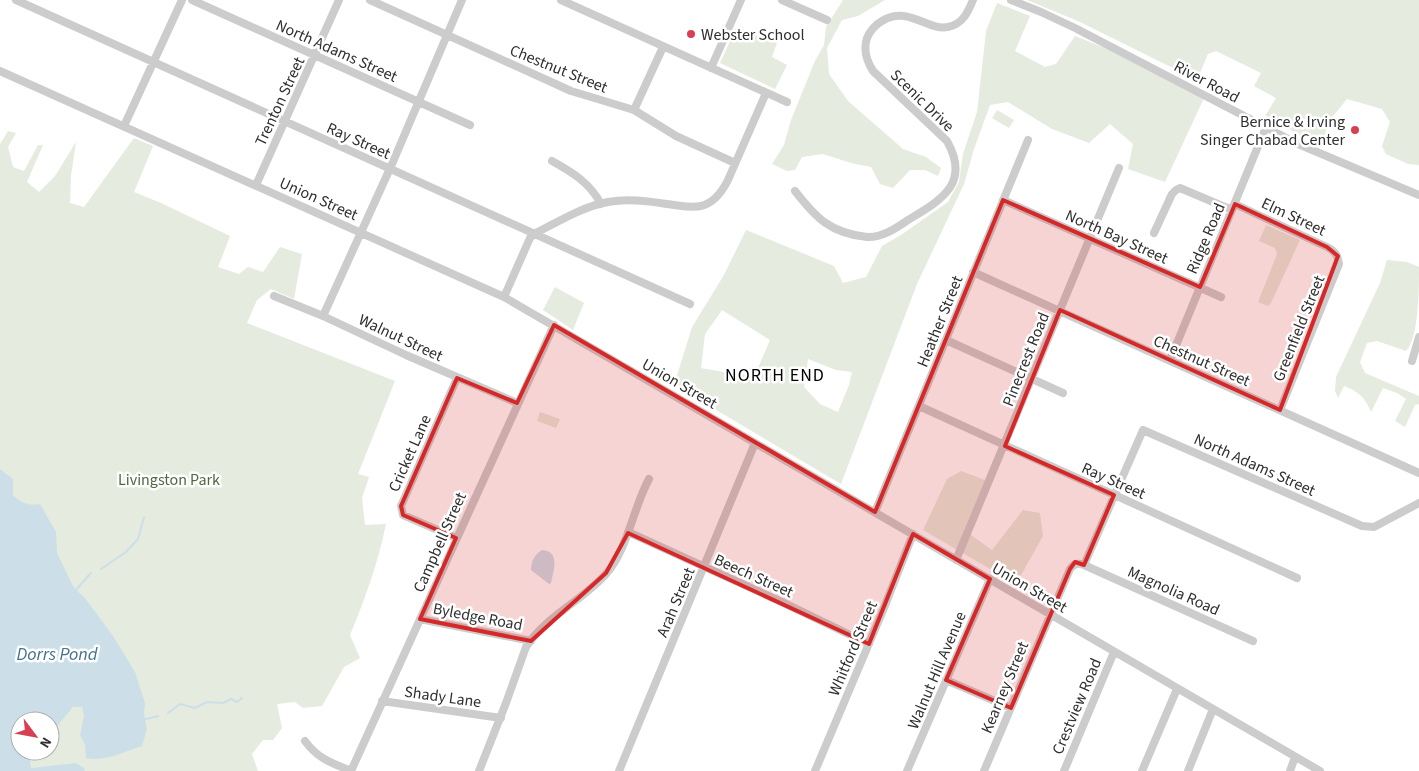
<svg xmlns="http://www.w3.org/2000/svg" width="1419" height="771" viewBox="0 0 1419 771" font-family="'Source Sans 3',sans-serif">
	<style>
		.green { fill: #e5ebde; fill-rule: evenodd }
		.water { fill: #ccdfe9 }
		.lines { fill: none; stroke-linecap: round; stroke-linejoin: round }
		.stream { stroke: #ccdfe9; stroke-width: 2 }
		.minor { stroke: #ccc; stroke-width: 8 }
		.marked { fill: #d62828; fill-opacity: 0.2; stroke: #d62828; stroke-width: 4; stroke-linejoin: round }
		.poi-dot { fill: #d74052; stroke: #fff; stroke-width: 2 }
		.labels { text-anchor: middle; stroke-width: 5; stroke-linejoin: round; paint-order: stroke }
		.poi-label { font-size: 16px; fill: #2f2f2f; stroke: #fff; text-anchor: start }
		.street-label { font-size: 16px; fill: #2f2f2f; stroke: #fff }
		.park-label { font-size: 16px; fill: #546740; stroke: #fff }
		.neighbourhood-label { font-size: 18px; letter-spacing: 1px; fill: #000; stroke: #fff }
		.water-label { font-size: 18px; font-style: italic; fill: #43728b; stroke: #fff }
	</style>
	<rect width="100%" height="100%" fill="#fff"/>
	<!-- green -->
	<path class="green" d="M843 0H885L858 16 842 20 827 48 829 74 848 101 903 149 926 157 941 168 938 176 925 170H910L893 188 880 184 871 167 851 163 823 154 802 157 795 170 787 171 772 164 784 145 791 120 815 61 824 45 826 27Z
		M1027 0H1419V165L1408 164 1386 154 1382 146 1390 122 1382 109 1347 99 1329 121 1322 144 1300 135 1265 116 1276 98 1254 86 1261 73 1216 51 1208 54 1197 80 1078 21Z
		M997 3 1030 16 1015 51 1045 67 1056 64 1075 36 1110 50 1204 98 1165 182 1128 169 1133 144 1110 124 1089 143 1052 129 1008 102 990 105 974 149 964 184 917 284 841 484 674 385 692 327 724 275 746 230 834 266 843 283 866 277 882 246 901 235 948 202 959 182 963 154 977 112 986 31ZM722 310 770 340 755 375 735 374 701 368 705 334ZM808 359 836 370 852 372 849 385 838 412 820 404 804 387Z
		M736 28 777 43 772 57 787 65 775 89 720 63Z
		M997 110 1014 120 1009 128 992 118Z
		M8 131 16 133 8 147 13 167 24 171 38 145H43L27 182 39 192 55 176 76 142 71 176 70 203 84 207 134 138 153 146 134 192 161 203 230 236 218 267 239 274 248 267 263 272 280 247 302 254 294 299 271 289 257 300 247 323 395 381 358 474 369 477 362 498 365 525 386 524C378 563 365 599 350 635L360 658 344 667 322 706 303 708 295 702 277 704 282 728 273 740H263L252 754 258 771H0V144ZM20 721H50V751H20Z
		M1266 225 1300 240 1271 303 1268 306 1258 302 1277 254 1275 248 1259 241Z
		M1387 260 1407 262 1419 267C1419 288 1419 338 1406 351L1377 341 1367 343 1360 362 1365 373 1419 396V404L1415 405 1405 427 1395 421 1406 399 1397 393 1383 388 1371 412C1365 397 1359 392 1344 386L1338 398 1335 391 1336 377 1380 283Z
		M555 287 584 303 573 330 543 310Z
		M540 412 560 419 556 428 537 421Z
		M961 471 985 480 964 530 992 550 1023 510 1040 513 1043 536 1016 584 923 530 947 479Z"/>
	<!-- water -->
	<path class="water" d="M0 469 13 479V495C21 503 29 506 40 504L56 532 57 553 74 588 85 598 113 636 135 672 145 703 144 714 147 729 142 746C124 752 105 762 86 758L85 745 80 735 84 715 82 707H73L50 735V721H20V751H37L30 761 31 768 76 763 84 768 85 771H0Z
		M542 550C561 551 553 572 551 583L549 584 531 570C531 561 535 554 542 550Z"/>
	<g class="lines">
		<!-- stream -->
		<path class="stream" d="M101 569 126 552 138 539 144 517
			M74 592 91 573
			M168 713 180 704 195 708 207 702 223 703 231 699 237 702 242 698
			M146 719 158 716"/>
		<!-- minor -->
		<path class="minor" d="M16 0 690 304
			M192 0 470 125
			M370 0 571 91 634 110 676 136 735 163
			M561 0 787 102
			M782 0 827 20
			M1011 0 1041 12 1075 28 1298 144 1419 195
			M711 68 741 0
			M0 71 504 297 1320 771
			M634 110 663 47
			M124 126 182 0
			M552 161C572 172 590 183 601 204
			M256 185 339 0
			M795 191C816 218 830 233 867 237 882 238 896 228 908 220 941 200 971 184 947 141L873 71C866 60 863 50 867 38 870 31 875 25 882 21 908 5 927 31 948 27 963 24 968 12 973 0
			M1003 200 1221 297
			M1235 204 1327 247C1335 251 1338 255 1339 264L1280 410
			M1154 233 1172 194 1176 190 1180 188 1232 210
			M973 272 1419 473
			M274 296 323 316 406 355 517 403
			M504 297 530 238 534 234C558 222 581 207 608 202 630 198 652 202 674 205 682 206 692 208 701 206 714 203 722 192 728 180L766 93
			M323 316 392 164 462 0
			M946 340 1063 393
			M1170 360 1266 127
			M1412 361 1419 337
			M919 406 1297 578
			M875 512 1028 140
			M628 532 786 604 869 644
			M456 538 403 515 401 506 457 378
			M956 560 1119 168
			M1084 565 1253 641
			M420 619 531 641
			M946 680 1011 708
			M382 701 501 718
			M305 741C318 759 332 763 351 771
			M351 771 554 325
			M479 771 506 703 526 647C546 616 582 601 606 574 628 549 633 508 649 479
			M619 771 755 443
			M815 771 884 608 913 534
			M907 771 990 579
			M984 771 1070 569C1075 563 1077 563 1084 565L1143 430 1362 526 1374 527 1419 503
			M1064 771 1114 652
			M1142 771 1177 689
			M1188 771 1213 709
			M1290 771 1295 757"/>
	</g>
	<!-- marked area -->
	<path class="marked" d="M1003 200 1200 287 1235 204 1327 247 1338 256 1280 410 1060 310 1005 446 1114 495 1084 565 1075 562 1070 569 1011 708 946 680 990 579 913 534 869 644 628 533 606 573 531 641 420 619 456 538 403 515 401 506 457 378 517 403 554 325 875 512Z"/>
	<!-- markers -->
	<g class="poi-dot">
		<circle cx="691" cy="34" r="5"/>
		<circle cx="1355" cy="130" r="5"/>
	</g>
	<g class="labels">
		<!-- poi labels -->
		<g class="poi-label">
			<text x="701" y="40">Webster School</text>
			<text x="1345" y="127" text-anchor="end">Bernice &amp; Irving<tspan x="1345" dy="18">Singer Chabad Center</tspan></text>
		</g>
		<!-- street labels -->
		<g class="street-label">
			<text transform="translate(337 50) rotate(24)" y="6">North Adams Street</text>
			<text transform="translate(559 68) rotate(22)" y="6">Chestnut Street</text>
			<text transform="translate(1207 81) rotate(28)" y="6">River Road</text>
			<text transform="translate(923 100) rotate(44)" y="6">Scenic Drive</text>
			<text transform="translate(279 101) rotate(-65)" y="6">Trenton Street</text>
			<text transform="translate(359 140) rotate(24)" y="6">Ray Street</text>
			<text transform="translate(319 198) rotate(24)" y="6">Union Street</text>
			<text transform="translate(1294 216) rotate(25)" y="6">Elm Street</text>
			<text transform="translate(1117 236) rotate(24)" y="6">North Bay Street</text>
			<text transform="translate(1205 238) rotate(-67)" y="6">Ridge Road</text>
			<text transform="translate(939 321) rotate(-68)" y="6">Heather Street</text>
			<text transform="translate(1298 328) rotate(-68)" y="6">Greenfield Street</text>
			<text transform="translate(401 337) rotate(25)" y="6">Walnut Street</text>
			<text transform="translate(1025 359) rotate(-68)" y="6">Pinecrest Road</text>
			<text transform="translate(1202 360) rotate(24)" y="6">Chestnut Street</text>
			<text transform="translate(680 383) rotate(30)" y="6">Union Street</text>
			<text transform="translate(409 453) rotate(-66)" y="6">Cricket Lane</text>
			<text transform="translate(1255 464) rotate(24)" y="6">North Adams Street</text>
			<text transform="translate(1114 480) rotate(24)" y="6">Ray Street</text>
			<text transform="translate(439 542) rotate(-66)" y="6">Campbell Street</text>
			<text transform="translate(754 575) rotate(24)" y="6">Beech Street</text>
			<text transform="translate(1030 587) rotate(30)" y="6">Union Street</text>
			<text transform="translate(1174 590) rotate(24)" y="6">Magnolia Road</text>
			<text transform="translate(675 602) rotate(-67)" y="6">Arah Street</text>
			<text transform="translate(478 616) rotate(11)" y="6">Byledge Road</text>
			<text transform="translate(852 648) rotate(-67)" y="6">Whitford Street</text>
			<text transform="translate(936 670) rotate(-67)" y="6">Walnut Hill Avenue</text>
			<text transform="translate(1004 687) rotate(-67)" y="6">Kearney Street</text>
			<text transform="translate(443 696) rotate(8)" y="6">Shady Lane</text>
			<text transform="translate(1076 706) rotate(-67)" y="6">Crestview Road</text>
		</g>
		<!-- park labels -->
		<g class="park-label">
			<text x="169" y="485">Livingston Park</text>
		</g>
		<!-- neighbourhood labels -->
		<g class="neighbourhood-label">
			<text x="775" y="381">NORTH END</text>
		</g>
		<!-- water labels -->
		<g class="water-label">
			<text x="57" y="660">Dorrs Pond</text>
		</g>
	</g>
	<!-- north arrow -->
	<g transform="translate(35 736) rotate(122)"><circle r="24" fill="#ffffff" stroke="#acacac"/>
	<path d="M0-4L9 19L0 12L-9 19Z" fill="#d74052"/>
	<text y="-8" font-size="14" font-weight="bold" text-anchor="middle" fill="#2f2f2f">N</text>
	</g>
</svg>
